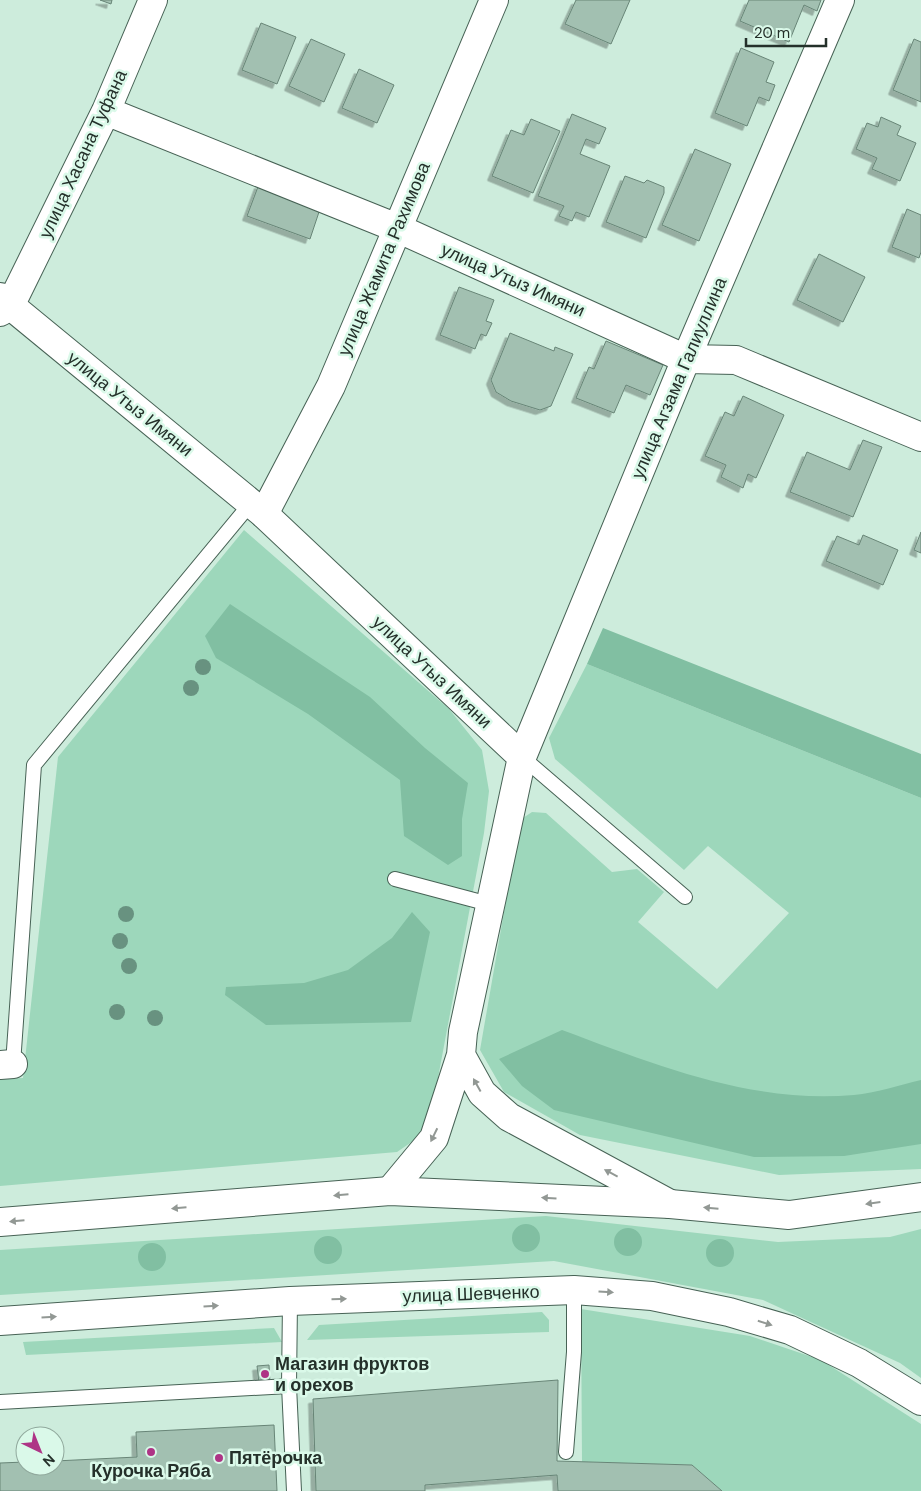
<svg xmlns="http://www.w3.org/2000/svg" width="921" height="1491" viewBox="0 0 921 1491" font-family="'DM Sans',sans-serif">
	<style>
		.green { fill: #9dd7bb }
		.forest { fill: #81bfa2 }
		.building { fill: #a2c0b1; stroke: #688577; filter: url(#shadow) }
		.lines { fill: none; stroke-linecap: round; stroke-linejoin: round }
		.service-casing { stroke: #476255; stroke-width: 16 }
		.minor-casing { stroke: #476255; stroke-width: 30 }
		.tertiary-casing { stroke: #476255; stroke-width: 30 }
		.primary-casing { stroke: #476255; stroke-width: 30 }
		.service { stroke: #fff; stroke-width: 14 }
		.minor { stroke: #fff; stroke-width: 28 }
		.tertiary { stroke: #fff; stroke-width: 28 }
		.primary { stroke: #fff; stroke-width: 28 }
		.tree { fill: #689280 }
		.oneway { fill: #929894 }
		.poi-dot { fill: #ae3486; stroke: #daf9e9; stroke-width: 2 }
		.labels { text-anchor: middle; stroke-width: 5; stroke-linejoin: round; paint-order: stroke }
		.street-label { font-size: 18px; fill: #24302a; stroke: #daf9e9 }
		.poi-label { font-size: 18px; font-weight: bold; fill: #24302a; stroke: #daf9e9; text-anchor: start }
	</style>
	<defs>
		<filter id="shadow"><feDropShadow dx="-4.5" dy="4.5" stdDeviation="0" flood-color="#0004"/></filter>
	</defs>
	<rect width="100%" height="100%" fill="#cdecdc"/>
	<!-- green -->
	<path class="green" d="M244 530 449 709 482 750 489 791 484 833 431 1115 416 1139 397 1152 0 1186V1079L23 1078 58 757Z
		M587 664 921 798V1169L779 1175 580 1135 504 1092 480 1050 520 820 532 812 546 813 612 872 637 869 664 892 638 922 717 989 789 913 708 846 684 870 555 759 549 738Z
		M546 1216 778 1242 890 1237 921 1229V1378L900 1363 763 1300 554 1261 0 1295V1250Z
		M581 1309 750 1336 821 1360 921 1424V1491H722L692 1465 582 1462Z
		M542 1312 549 1320V1332L307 1340 319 1325Z
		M274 1328 282 1342 26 1355 23 1342Z"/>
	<!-- forest -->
	<path class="forest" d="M230 604 370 697 425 748 468 783 462 819V856L448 865 404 836 400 780 308 714 216 658 205 636Z
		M603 628 921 754V798L587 664Z
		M412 912 430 932 411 1022 266 1025 225 995 226 987 304 983 348 970 392 938Z
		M562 1030C656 1065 752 1104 854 1095 876 1093 899 1085 921 1080V1144L844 1156 754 1157 554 1110 522 1086 499 1059Z
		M512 1238a14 14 0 1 1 28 0a14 14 0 1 1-28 0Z
		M614 1242a14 14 0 1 1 28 0a14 14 0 1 1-28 0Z
		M314 1250a14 14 0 1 1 28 0a14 14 0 1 1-28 0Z
		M706 1253a14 14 0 1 1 28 0a14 14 0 1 1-28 0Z
		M138 1257a14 14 0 1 1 28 0a14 14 0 1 1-28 0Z"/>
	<!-- building -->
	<path class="building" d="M100 0H112L111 4Z
		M576 0H630L611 44 565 24Z
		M749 0H821L817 11 804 5 789 42 740 21Z
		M261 23 296 37 277 84 242 70Z
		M311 39 345 54 324 102 289 86Z
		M914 39 921 42V102L893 90Z
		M741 48 774 62 766 82 775 85 769 101 759 97 747 126 715 113Z
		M359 69 394 85 377 123 342 108Z
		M572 114 606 128 599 144 586 139 580 154 610 166 589 217 576 212 572 221 559 216 564 206 538 196Z
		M881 117 901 126 897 135 916 143 900 181 872 169 877 158 856 149 867 123 878 127Z
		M531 119 560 131 533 193 492 176 511 130 524 135Z
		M695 149 731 164 699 241 662 225Z
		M625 176 644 183 647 180 664 187V193L646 238 606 222Z
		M259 184 321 206 310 239 247 216Z
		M907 209 921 215V252L919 258 892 247Z
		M819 254 865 277 843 322 797 300Z
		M459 287 494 300 486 321 492 323 486 336 481 334 475 349 440 335Z
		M510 333 554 351 555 347 573 354 551 406 540 410 511 401 496 392 491 380Z
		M606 341 663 365 650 395 626 385 614 413 576 398 589 367 594 369Z
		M743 396 784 415 756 478 748 474 743 488 721 477 726 465 705 456 725 412 734 416Z
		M863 440 882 447 853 517 790 492 807 452 850 470Z
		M921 532V553L914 550Z
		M863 535 898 550 883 585 826 561 837 536 859 545Z
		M269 1365 270 1383H259L257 1366Z
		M558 1380 557 1461 692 1465 722 1491H558L557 1475 425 1485V1491H316L313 1399Z
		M274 1425 277 1491H0V1463L25 1462V1466H55V1461L137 1457 136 1432Z"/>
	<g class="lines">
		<defs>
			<path id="service" d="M522 757 685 897
				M395 879 489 904
				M13 1064 34 765 251 503
				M290 1301 289 1386 294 1491
				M0 1402 289 1386
				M566 1452 574 1352V1290"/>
			<path id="minor" d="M106 111 397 228 686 359 736 360 921 437
				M0 312 10 306 106 111 153 0
				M264 514 331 386 494 0
				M522 757 686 359 840 0
				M0 1065 13 1064"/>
			<path id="tertiary" d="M0 297 264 514 522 757 463 1032 461 1055 434 1138 390 1191
				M461 1055 482 1093 509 1117 670 1204"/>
			<path id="primary" d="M0 1222 390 1191 670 1204 789 1215 921 1197
				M0 1321 290 1301 574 1290 652 1296 729 1312 790 1330 859 1363 921 1401"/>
		</defs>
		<!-- service casing -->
		<use href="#service" class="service-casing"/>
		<!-- minor casing -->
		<use href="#minor" class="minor-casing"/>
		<!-- tertiary casing -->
		<use href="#tertiary" class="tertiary-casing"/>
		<!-- primary casing -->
		<use href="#primary" class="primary-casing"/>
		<!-- service -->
		<use href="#service" class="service"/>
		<!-- minor -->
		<use href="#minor" class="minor"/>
		<!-- tertiary -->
		<use href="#tertiary" class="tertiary"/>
		<!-- primary -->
		<use href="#primary" class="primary"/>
	</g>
	<!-- trees -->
	<g class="tree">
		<circle cx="203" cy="667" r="8"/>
		<circle cx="191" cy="688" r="8"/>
		<circle cx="126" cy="914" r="8"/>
		<circle cx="120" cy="941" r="8"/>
		<circle cx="129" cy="966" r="8"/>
		<circle cx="117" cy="1012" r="8"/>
		<circle cx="155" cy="1018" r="8"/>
	</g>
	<!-- one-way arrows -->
	<defs><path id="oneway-solid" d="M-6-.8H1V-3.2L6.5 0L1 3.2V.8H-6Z" transform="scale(1.25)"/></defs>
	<g class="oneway">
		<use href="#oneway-solid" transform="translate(477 1085) rotate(-119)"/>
		<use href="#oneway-solid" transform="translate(434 1135) rotate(116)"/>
		<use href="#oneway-solid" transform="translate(611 1173) rotate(-152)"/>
		<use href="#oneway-solid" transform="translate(341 1195) rotate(175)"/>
		<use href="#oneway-solid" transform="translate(549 1198) rotate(-177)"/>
		<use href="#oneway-solid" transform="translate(873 1203) rotate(172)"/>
		<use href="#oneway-solid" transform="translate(179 1208) rotate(175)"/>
		<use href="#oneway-solid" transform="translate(711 1208) rotate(-175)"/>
		<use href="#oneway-solid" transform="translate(17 1221) rotate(175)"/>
		<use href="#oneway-solid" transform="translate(606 1292) rotate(4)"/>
		<use href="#oneway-solid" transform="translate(339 1299) rotate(-2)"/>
		<use href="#oneway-solid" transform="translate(211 1306) rotate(-4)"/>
		<use href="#oneway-solid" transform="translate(49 1317) rotate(-4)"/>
		<use href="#oneway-solid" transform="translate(765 1323) rotate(17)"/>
	</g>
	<!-- markers -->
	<g class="poi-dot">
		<circle cx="265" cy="1374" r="5"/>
		<circle cx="151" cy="1452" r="5"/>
		<circle cx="219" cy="1458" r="5"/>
	</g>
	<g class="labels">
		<!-- street labels -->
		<g class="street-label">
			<text transform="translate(83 154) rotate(-65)" y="6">улица Хасана Туфана</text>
			<text transform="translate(384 259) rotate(-67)" y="6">улица Жамита Рахимова</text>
			<text transform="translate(513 280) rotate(24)" y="6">улица Утыз Имяни</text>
			<text transform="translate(679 378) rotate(-67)" y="6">улица Агзама Галиуллина</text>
			<text transform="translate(130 404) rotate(39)" y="6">улица Утыз Имяни</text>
			<text transform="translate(432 672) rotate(43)" y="6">улица Утыз Имяни</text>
			<text transform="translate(471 1294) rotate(-2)" y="6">улица Шевченко</text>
		</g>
		<!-- poi labels -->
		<g class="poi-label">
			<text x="275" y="1370">Магазин фруктов<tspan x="275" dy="21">и орехов</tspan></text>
			<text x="229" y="1464">Пятёрочка</text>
			<text x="151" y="1477" text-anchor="middle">Курочка Ряба</text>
		</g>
	</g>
	<!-- north arrow -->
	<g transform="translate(40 1451) rotate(137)"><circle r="24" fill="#daf9e9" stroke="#91a99d"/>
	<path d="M0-4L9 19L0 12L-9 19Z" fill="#ae3486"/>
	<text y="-8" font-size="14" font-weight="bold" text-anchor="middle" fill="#24302a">N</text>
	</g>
	<!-- scale -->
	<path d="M746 38v8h80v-8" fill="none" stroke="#24302a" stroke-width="2.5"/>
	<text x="754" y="38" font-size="15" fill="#24302a" stroke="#daf9e9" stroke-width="4" paint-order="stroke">20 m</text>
</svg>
